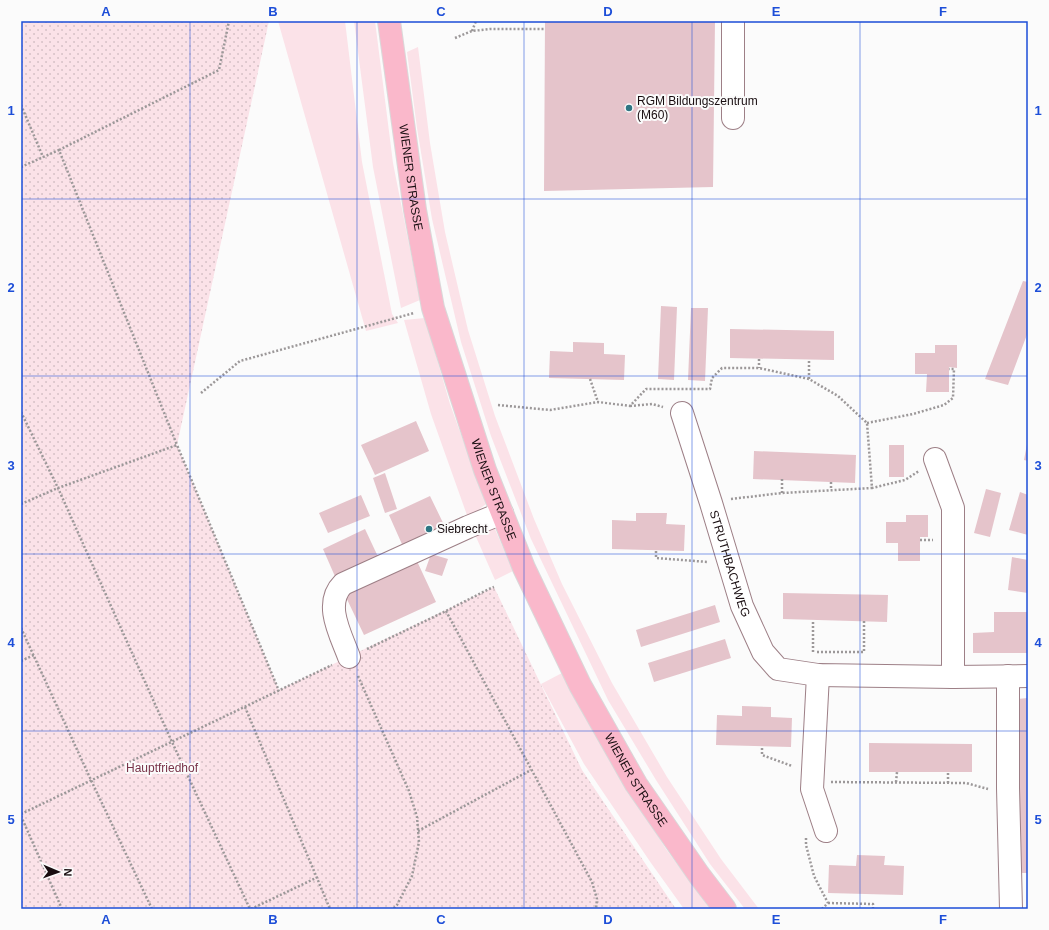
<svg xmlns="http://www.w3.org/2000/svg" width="1049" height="930" viewBox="0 0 1049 930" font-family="Helvetica,sans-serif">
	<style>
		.grass { fill: #fbe2e8 }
		.park { fill: url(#park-dots) }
		.building { fill: #e5c4cb }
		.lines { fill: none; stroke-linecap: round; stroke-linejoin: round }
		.minor-casing { stroke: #9d7f86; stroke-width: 24 }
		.major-casing { stroke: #dad8d9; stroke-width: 24 }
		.path { stroke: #9c9899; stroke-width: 2.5; stroke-dasharray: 2 2; stroke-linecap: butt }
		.minor { stroke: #fff; stroke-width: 22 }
		.major { stroke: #fab8cb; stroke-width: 22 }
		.grid { fill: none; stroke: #1d4ed8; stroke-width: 1; stroke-opacity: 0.55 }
		.poi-dot { fill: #2f7583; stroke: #fbfbfb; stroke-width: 1.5 }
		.labels { text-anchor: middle; stroke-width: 4; stroke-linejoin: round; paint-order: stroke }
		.poi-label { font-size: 12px; fill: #180d10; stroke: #fbfbfb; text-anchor: start }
		.street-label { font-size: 12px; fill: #180d10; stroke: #fbfbfb }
		.park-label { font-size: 12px; fill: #79344a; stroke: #fbfbfb }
		.neatline { fill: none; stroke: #1d4ed8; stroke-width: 1.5 }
		.grid-label { font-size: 13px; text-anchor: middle; font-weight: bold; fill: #1d4ed8 }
	</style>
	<defs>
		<pattern id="park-dots" width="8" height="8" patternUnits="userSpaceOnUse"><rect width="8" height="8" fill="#fbe2e8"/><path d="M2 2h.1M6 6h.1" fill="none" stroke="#d6c1c6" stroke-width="1.8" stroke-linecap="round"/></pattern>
	</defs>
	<rect width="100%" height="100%" fill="#fbfbfb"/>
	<!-- grass -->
	<path class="grass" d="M278 21H345L362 162 392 314 398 323 366 331Z
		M354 21H375L393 163 420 300 401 308 373 167Z
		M418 47 430 143 445 232 468 330 495 416 534 519 562 584 612 683 667 777 721 859 759 909H745L710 864 656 780 608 700 531 539 491 436 461 342 432 219 417 128 407 52Z
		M425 318 450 404 486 504 468 518 431 414 404 320Z
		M495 529 513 571 495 580 473 530Z
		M562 673 602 747 666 849 710 909H684L651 863 584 764 541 684Z"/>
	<!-- park -->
	<path class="park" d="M21 21H269L177 445 279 690 494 587 582 770 676 909H21Z"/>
	<!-- building -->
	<path class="building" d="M545 21H715L713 187 544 191Z
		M1023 281 1028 282V332L1008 385 985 379Z
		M661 306 677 307 674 380 658 379Z
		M691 308H708L705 381 688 380Z
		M730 329 834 331V360L730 358Z
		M573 342 604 343V354L625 355 624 380 549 378 550 351 573 352Z
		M935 345H957V368L949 367V392H926L927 374H915V353H935Z
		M416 421 429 451 375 475 361 445Z
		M1027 444H1028V461L1024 460Z
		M889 445H904V477H889Z
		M754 451 856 455 855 483 753 479Z
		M385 473 397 509 385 513 373 478Z
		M986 489 1001 493 990 537 974 533Z
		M1020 492 1028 495V535L1009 530Z
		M361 495 370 516 328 533 319 513Z
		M430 496 447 531 405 551 389 515Z
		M636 513H667L666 524 685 525 684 551 612 549V520L636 521Z
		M906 515H928V537H920V561H898V543H886V522H906Z
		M365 529 380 561 337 581 323 549Z
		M431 554 448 559 442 576 425 571Z
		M1012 557 1028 560V593L1008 590Z
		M416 559 436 602 364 635 344 593Z
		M783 593 888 595 887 622 783 619Z
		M715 605 720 622 641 647 636 630Z
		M994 612H1028V653H973V633L994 632Z
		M725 639 731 658 654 682 648 663Z
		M1028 698V873H1018L1017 699Z
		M742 706 771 707V717L792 718 791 747 716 745 717 715 742 716Z
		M869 743 972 744V772H869Z
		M857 855 885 856 884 865 904 866 903 895 828 893 829 865 856 866Z"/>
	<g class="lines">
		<defs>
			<g id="minor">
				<path d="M733 21V118"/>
				<path id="s1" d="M682 413 711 503 742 606 763 652 778 669 818 675 953 677 1028 676"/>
				<path d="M935 459 953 508V677"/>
				<path d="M349 657C341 635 323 604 343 584L468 527 502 513"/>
				<path d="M818 675 812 789 826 831"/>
				<path d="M1008 676V788L1011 909"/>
			</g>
			<g id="major">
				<path id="s2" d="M389 21 415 210 433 308 485 470 524 568 580 685 636 784 699 875 725 909"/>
			</g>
		</defs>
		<!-- minor casing -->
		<use href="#minor" class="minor-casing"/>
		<!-- major casing -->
		<use href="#major" class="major-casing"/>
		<!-- path -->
		<path class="path" d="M472 31 476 21
			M455 38 472 31 490 29H545
			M21 105 43 157
			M59 150 219 70 229 21
			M21 167 59 150 177 445
			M759 359V368
			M590 379 598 402
			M809 379V360
			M201 393 240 361 414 313
			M498 405 550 410 598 402 630 406 646 389H710L712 378 722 368H759L809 379 838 396 867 423 872 488 905 480 919 471
			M630 406 652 404 663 407
			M21 412 58 488 172 742 250 909
			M867 423 913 414 944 405 953 398 954 369H949
			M831 482V490
			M782 493V479
			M731 499 782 493 872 488
			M21 504 58 488 177 445 279 691
			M920 540H933
			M656 551V558L708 562
			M446 611 592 882 597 899 596 909
			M864 621V653
			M21 628 91 780 152 909
			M367 649 446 611 489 589 494 587
			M813 652V620
			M817 652H864
			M21 661 34 655
			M358 676 409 791 417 817 419 842 412 876 397 905 393 909
			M245 707 330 909
			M762 748V755L792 766
			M831 782 966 783 988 789
			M896 782 897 772
			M948 783V772
			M21 814 332 665
			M21 816 62 909
			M418 831 531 770
			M806 838V845L814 876 828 903 822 909
			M828 903 873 904V909
			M251 909 316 878"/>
		<!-- minor -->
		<use href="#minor" class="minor"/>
		<!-- major -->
		<use href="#major" class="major"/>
	</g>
	<!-- grid -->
	<path class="grid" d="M190 21V909M357 21V909M524 21V909M692 21V909M860 21V909M21 199H1028M21 376H1028M21 554H1028M21 731H1028"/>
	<!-- markers -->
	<g class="poi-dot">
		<circle cx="629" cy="108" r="4"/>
		<circle cx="429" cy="529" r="4"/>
	</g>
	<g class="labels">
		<!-- poi labels -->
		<g class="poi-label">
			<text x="637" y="105">RGM Bildungszentrum<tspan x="637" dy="14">(M60)</tspan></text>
			<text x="437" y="533">Siebrecht</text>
		</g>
		<!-- street labels -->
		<g class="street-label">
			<text dy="4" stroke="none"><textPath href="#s2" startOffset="158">WIENER STRASSE</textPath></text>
			<text dy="4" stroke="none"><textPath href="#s2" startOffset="482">WIENER STRASSE</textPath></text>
			<text dy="4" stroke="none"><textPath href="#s1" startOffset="158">STRUTHBACHWEG</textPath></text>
			<text dy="4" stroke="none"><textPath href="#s2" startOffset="806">WIENER STRASSE</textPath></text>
		</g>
		<!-- park labels -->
		<g class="park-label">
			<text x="162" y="772">Hauptfriedhof</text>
		</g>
	</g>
	<!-- border -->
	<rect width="1049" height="930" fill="none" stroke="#fbfbfb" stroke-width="44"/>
	<!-- north arrow -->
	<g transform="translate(58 872) rotate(92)" stroke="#fbfbfb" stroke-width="3" paint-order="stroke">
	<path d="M0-3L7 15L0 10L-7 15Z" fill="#180d10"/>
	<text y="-6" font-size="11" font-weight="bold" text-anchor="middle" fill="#180d10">N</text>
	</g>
	<rect x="22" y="22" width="1005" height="886" class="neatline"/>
	<g class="grid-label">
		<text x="106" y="16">A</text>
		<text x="273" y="16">B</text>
		<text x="441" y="16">C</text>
		<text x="608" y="16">D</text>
		<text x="776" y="16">E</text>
		<text x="943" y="16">F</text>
		<text x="11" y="115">1</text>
		<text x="1038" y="115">1</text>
		<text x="11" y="292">2</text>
		<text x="1038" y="292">2</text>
		<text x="11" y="470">3</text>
		<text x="1038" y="470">3</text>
		<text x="11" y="647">4</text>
		<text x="1038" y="647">4</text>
		<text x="11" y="824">5</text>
		<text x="1038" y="824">5</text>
		<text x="106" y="924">A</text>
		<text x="273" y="924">B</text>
		<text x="441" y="924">C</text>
		<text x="608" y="924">D</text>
		<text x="776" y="924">E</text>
		<text x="943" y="924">F</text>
	</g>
</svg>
